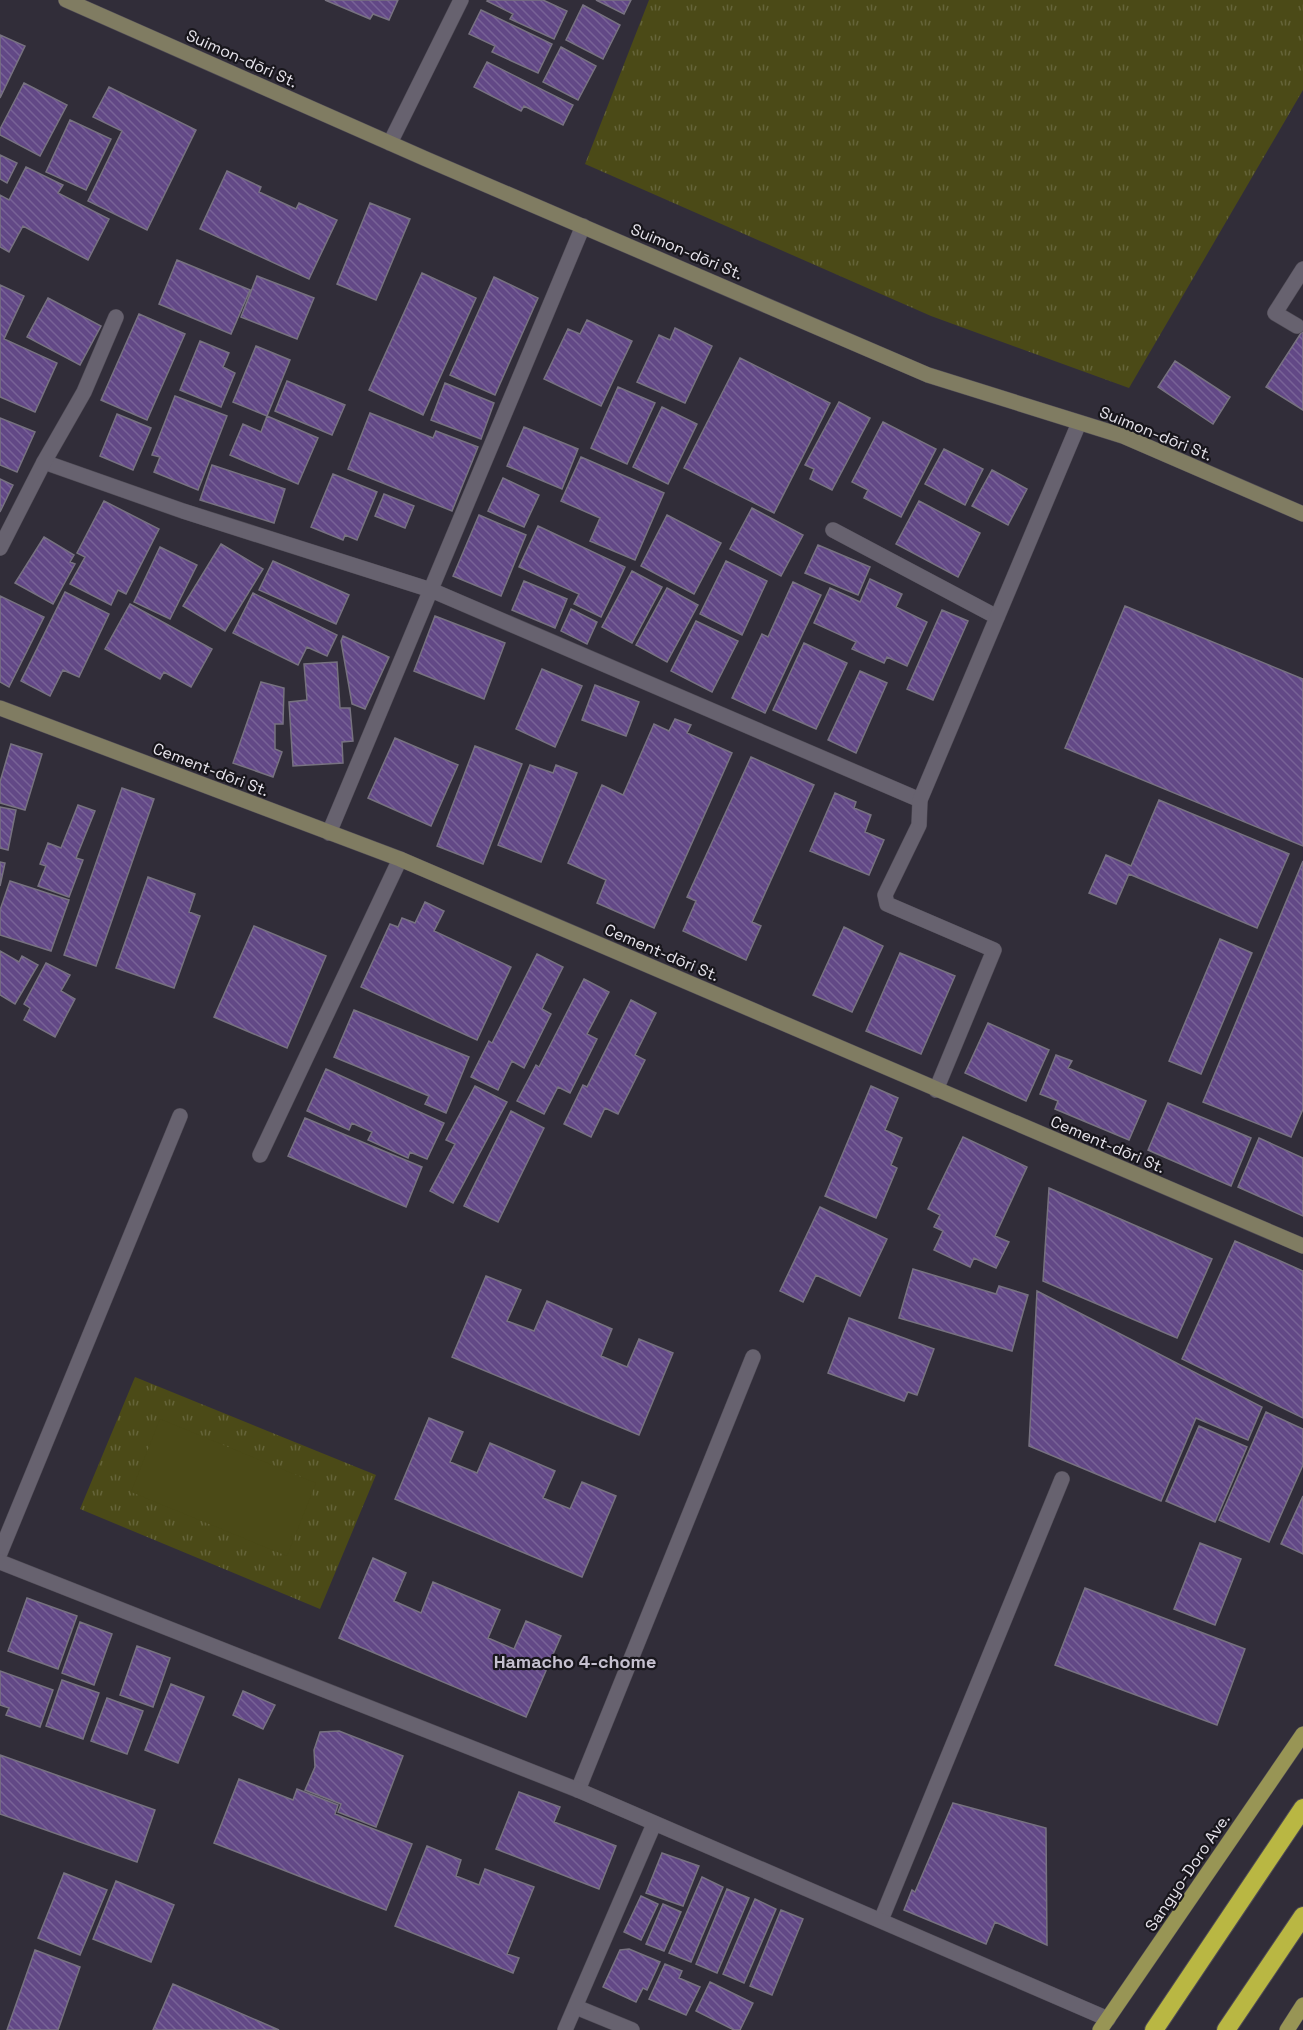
<svg xmlns="http://www.w3.org/2000/svg" width="1303" height="2030" viewBox="0 0 1303 2030" font-family="'Space Grotesk',sans-serif">
	<style>
		.park { fill: url(#park-tufts) }
		.garden { fill: #4b4a17 }
		.building { fill: url(#building-back-hatch); stroke: #777280; stroke-width: 1.5 }
		.lines { fill: none; stroke-linecap: round; stroke-linejoin: round }
		.lane-casing { stroke: #4f4b55; stroke-width: 16 }
		.street-casing { stroke: #4f4b55; stroke-width: 16 }
		.secondary-casing { stroke: #4f4b55; stroke-width: 16 }
		.primary-casing { stroke: #4f4b55; stroke-width: 16 }
		.highway-casing { stroke: #4f4b55; stroke-width: 20 }
		.lane { stroke: #67626f; stroke-width: 15 }
		.street { stroke: #67626f; stroke-width: 15 }
		.secondary { stroke: #807c62; stroke-width: 15 }
		.primary { stroke: #989555; stroke-width: 15 }
		.highway { stroke: #b9b743; stroke-width: 18 }
		.labels { text-anchor: middle; stroke-width: 4.5; stroke-linejoin: round; paint-order: stroke }
		.street-label { font-size: 16px; fill: #e7e4ec; stroke: #18161c }
		.neighbourhood-label { font-size: 18px; font-weight: bold; fill: #c5c0cf; stroke: #18161c }
	</style>
	<defs>
		<pattern id="park-tufts" width="24" height="20" patternUnits="userSpaceOnUse" patternTransform="scale(1.5)"><rect width="24" height="20" fill="#4b4a17"/><path d="M3 7l-1-3M5 7V3M7 7l1-3M15 17l-1-3M17 17v-4M19 17l1-3" fill="none" stroke="#656439"/></pattern>
		<pattern id="building-back-hatch" width="6" height="6" patternUnits="userSpaceOnUse" patternTransform="scale(1.5)"><rect width="6" height="6" fill="#624886"/><path d="M-1 5l2 2M0 0l6 6M5-1l2 2" fill="none" stroke="#786297"/></pattern>
	</defs>
	<rect width="100%" height="100%" fill="#312d39"/>
	<!-- park -->
	<path class="park" d="M649 0H1303V90L1129 388 931 316 585 164Z
		M135 1377 376 1475 320 1609 80 1509Z"/>
	<!-- garden -->
	<path class="garden" d="M160 1419 316 1483 287 1556 131 1492Z"/>
	<!-- building -->
	<path class="building" d="M325 0H398L389 20 373 14 370 19Z
		M488 0H543L567 11 554 39 510 19 513 14 487 1Z
		M596 0H631L624 14Z
		M583 5 620 25 603 59 566 40Z
		M481 10 552 44 538 73 492 52 495 46 469 34Z
		M0 35 25 46 0 98Z
		M561 47 596 66 578 100 543 82Z
		M487 62 573 105 563 125 524 106 521 111 474 87Z
		M24 83 67 105 40 156 0 135V129Z
		M109 87 196 130 147 230 88 201 122 131 93 117Z
		M70 120 111 139 86 190 46 172Z
		M0 155 17 163 7 183 0 179Z
		M26 167 63 185 58 193 109 219 88 260 23 226 9 252 0 247V195L9 200Z
		M227 171 261 187 259 192 296 209 299 203 337 220 309 279 200 229Z
		M370 203 410 219 376 300 337 284Z
		M177 260 250 290 231 334 159 304Z
		M422 273 476 298 423 415 369 390Z
		M257 276 314 298 297 339 241 317Z
		M494 277 538 298 495 395 450 375Z
		M0 285 24 296 4 339 57 363 35 412 0 397Z
		M48 298 101 326 80 365 27 337Z
		M139 314 185 334 147 420 101 400Z
		M587 320 632 341 601 406 544 379 568 329 580 334Z
		M675 328 712 346 685 403 637 382 659 335 670 340Z
		M1303 330V410L1266 387Z
		M200 341 229 353 223 367 235 373 221 407 180 390Z
		M256 346 290 360 267 416 233 402Z
		M740 358 830 403 774 513 684 468Z
		M1175 361 1230 397 1213 424 1158 387Z
		M287 381 345 405 332 435 275 411Z
		M445 383 494 403 481 439 431 420Z
		M618 387 655 403 627 464 591 448Z
		M175 396 227 416 198 490 154 472 160 457 152 455Z
		M839 402 870 418 832 490 810 479 814 469 805 465Z
		M662 407 697 424 668 484 633 467Z
		M370 413 433 438 436 431 478 447 452 511 348 469Z
		M117 414 151 428 133 470 100 456Z
		M267 416 318 438 298 484 230 455 243 424 261 432Z
		M0 418 35 432 17 472 0 465Z
		M883 422 936 449 901 517 864 498 868 490 852 482Z
		M524 427 578 449 562 489 507 466Z
		M944 449 983 469 965 505 925 484Z
		M581 457 664 493 635 560 590 541 600 518 561 501Z
		M212 465 285 489 274 523 200 500Z
		M992 470 1027 489 1008 525 972 506Z
		M333 474 377 492 357 540 345 535 343 540 311 527Z
		M503 478 539 495 524 527 488 511Z
		M0 479 13 485 0 512Z
		M384 494 414 506 405 528 375 516Z
		M104 501 159 529 126 594 118 590 111 605 70 584 85 557 77 553Z
		M919 501 980 533 958 577 896 544Z
		M752 508 803 535 781 576 730 549Z
		M479 515 526 535 501 596 453 576Z
		M667 515 721 543 694 594 641 566Z
		M538 526 625 567 601 617 574 604 579 594 519 567Z
		M44 537 74 555 70 562 75 564 53 604 15 583Z
		M221 544 263 569 225 631 183 606Z
		M818 545 870 567 858 595 805 573Z
		M160 547 197 565 170 619 134 602Z
		M273 561 349 595 336 624 259 590Z
		M726 561 767 581 742 635 700 614Z
		M632 571 662 587 632 643 602 627Z
		M870 579 902 594 896 607 927 622 907 666 887 657 884 663 852 649 856 642 814 623 830 588 860 602Z
		M524 581 567 599 555 628 512 610Z
		M793 582 821 595 765 713 732 698 762 634 768 637Z
		M667 588 698 605 667 662 636 645Z
		M65 592 109 614 79 677 63 670 50 696 21 681Z
		M253 593 337 635 327 656 307 647 298 665 233 633Z
		M0 596 44 617 9 687 0 682Z
		M130 604 212 649 191 687 164 672 160 679 105 649Z
		M1125 606 1303 679V846L1065 748Z
		M571 609 597 622 587 644 561 631Z
		M942 610 968 621 933 700 907 689Z
		M435 616 505 643 484 699 414 671Z
		M696 621 738 641 712 692 671 671Z
		M343 636 389 657 365 709 352 704 341 641Z
		M804 643 847 663 816 729 773 710Z
		M337 662 340 708H350L353 741 342 742 343 763 293 766 289 702 307 700 304 664Z
		M542 669 582 686 555 747 516 729Z
		M860 671 887 683 856 753 828 740Z
		M261 682 284 688 283 724H275V749L282 752 273 777 233 763Z
		M595 685 639 702 626 736 582 720Z
		M675 719 691 725 687 733 732 753 654 928 597 903 606 880 568 863 602 785 623 795 654 724 669 731Z
		M395 738 458 765 431 826 368 798Z
		M11 744 42 754 25 810 0 803V782Z
		M475 746 522 764 483 864 437 846Z
		M751 757 814 785 752 922 761 926 746 960 683 931 696 901 687 897Z
		M530 765 553 773 556 765 577 773 541 862 498 845Z
		M122 788 154 799 96 966 64 955Z
		M835 793 856 802 854 808 871 815 865 832 884 840 869 875 810 851Z
		M1159 800 1289 854 1257 928 1129 874 1116 904 1089 893 1106 855 1131 866Z
		M78 805 95 811 76 858 83 860 69 897 38 886 46 866 40 864 48 843 61 848Z
		M0 807 16 810 8 850 0 848Z
		M1303 861V1109L1291 1137 1203 1102Z
		M0 862 5 863 0 886Z
		M148 877 195 894 189 912 200 916 174 988 116 968Z
		M10 881 69 900 51 951 0 935V910Z
		M425 902 444 911 434 931 511 967 477 1040 361 987 390 924 398 927 402 918 415 923Z
		M254 926 326 956 287 1048 214 1017Z
		M844 927 883 946 852 1012 813 995Z
		M1220 939 1252 953 1201 1074 1169 1061Z
		M0 951 19 962 22 956 38 965 15 1004 0 995Z
		M900 953 955 976 921 1054 866 1031Z
		M537 954 563 967 542 1009 551 1014 524 1068 512 1061 498 1090 471 1077 489 1041 492 1043Z
		M46 963 70 975 61 991 75 999 55 1037 24 1020 30 1008 24 1004Z
		M584 979 609 992 587 1034 597 1039 570 1093 558 1087 544 1114 517 1101 536 1065 539 1067Z
		M631 1000 656 1013 635 1055 645 1060 618 1114 605 1108 591 1137 564 1124 583 1085 587 1087Z
		M354 1010 469 1057 446 1113 425 1104 429 1096 334 1057Z
		M988 1023 1049 1050 1026 1101 965 1073Z
		M1056 1055 1072 1061 1068 1068 1146 1101 1129 1140 1055 1109 1058 1101 1040 1094Z
		M326 1069 444 1123 427 1159 410 1152 408 1158 368 1140 372 1132 352 1123 349 1130 307 1111Z
		M475 1086 507 1102 453 1203 430 1191 455 1144 446 1140Z
		M871 1086 898 1098 885 1130 902 1138 891 1165 897 1168 876 1218 825 1196Z
		M1168 1103 1251 1138 1231 1186 1148 1150Z
		M511 1111 544 1128 498 1222 464 1206Z
		M305 1118 422 1167 406 1207 288 1156Z
		M963 1137 1027 1167 995 1236 1009 1242 996 1268 974 1258 970 1267 934 1250 943 1231 934 1227 940 1215 928 1209Z
		M1259 1138 1303 1158V1216L1238 1187Z
		M1049 1188 1212 1259 1177 1338 1043 1281Z
		M820 1207 887 1239 860 1296 816 1275 803 1302 780 1291Z
		M1235 1241 1303 1271V1418L1182 1359Z
		M913 1269 996 1294 999 1286 1028 1295 1012 1351 899 1318Z
		M486 1276 521 1290 507 1321 534 1331 547 1301 612 1329 601 1356 627 1367 639 1339 673 1353 639 1435 452 1357Z
		M1037 1291 1262 1407 1248 1440 1196 1418 1161 1501 1029 1446Z
		M849 1318 934 1349 917 1395 908 1392 904 1401 828 1373Z
		M1266 1412 1303 1429V1465L1269 1542 1219 1520Z
		M429 1418 463 1432 450 1462 477 1473 490 1443 555 1471 543 1498 568 1508 570 1509 582 1482 616 1496 582 1577 395 1499Z
		M1199 1426 1247 1447 1215 1522 1166 1501Z
		M1303 1496V1554L1281 1544Z
		M1200 1543 1241 1559 1215 1625 1174 1609Z
		M373 1558 406 1573 394 1601 421 1613 433 1582 500 1610 488 1638 514 1649 526 1621 561 1636 526 1717 339 1638Z
		M1085 1588 1245 1649 1217 1725 1055 1665Z
		M27 1598 77 1616 58 1669 8 1651Z
		M80 1622 112 1634 94 1685 62 1673Z
		M137 1646 170 1658 153 1707 120 1695Z
		M0 1671 53 1690 40 1727 6 1715 9 1708 0 1705Z
		M62 1680 99 1693 83 1739 46 1726Z
		M171 1684 204 1697 178 1763 145 1750Z
		M243 1691 275 1705 263 1729 233 1715Z
		M107 1698 143 1711 127 1754 91 1741Z
		M339 1731 403 1756 376 1827 338 1812 341 1804 305 1790 315 1767 314 1750 320 1732Z
		M0 1755 155 1810 137 1862 0 1814Z
		M239 1779 293 1800 297 1789 338 1805 335 1814 412 1844 386 1910 214 1843Z
		M519 1792 560 1807 554 1822 616 1846 599 1889 496 1849Z
		M953 1803 1046 1828 1047 1945 995 1922 986 1944 904 1910 912 1890 915 1892Z
		M427 1846 461 1860 456 1876 479 1885 485 1869 534 1887 507 1954 519 1958 513 1973 395 1926Z
		M662 1853 699 1866 683 1906 646 1893Z
		M64 1873 107 1890 80 1955 38 1938Z
		M702 1877 723 1887 691 1962 669 1953Z
		M116 1881 174 1905 151 1962 93 1939Z
		M727 1889 749 1898 717 1973 696 1964Z
		M641 1896 658 1904 641 1940 624 1932Z
		M755 1899 776 1909 744 1983 723 1974Z
		M663 1904 681 1912 664 1951 646 1944Z
		M781 1910 803 1919 772 1995 750 1986Z
		M629 1949 660 1962 647 1990 643 1988 636 2002 603 1987 620 1950Z
		M35 1950 80 1967 58 2030H7Z
		M665 1964 682 1971 679 1978 700 1987 686 2015 649 1999Z
		M710 1982 753 2003 740 2030H734L696 2011Z
		M173 1984 279 2030H153Z"/>
	<g class="lines">
		<defs>
			<path id="lane" d="M1297 326 1275 313 1303 269
				M44 462 183 511 431 590 920 800
				M833 530 997 617
				M329 833 583 226
				M260 1155 400 859
				M0 1553 180 1116
				M578 1790 753 1357
				M881 1920 1062 1479
				M576 2007 632 2030"/>
			<path id="street" d="M390 143 461 0
				M0 548 44 462 84 392 116 317
				M936 1090 994 950 887 904 885 895 919 825 920 800 1079 423
				M0 1562 578 1790 1108 2019
				M565 2030 654 1824"/>
			<path id="secondary" d="M66 0 426 159 928 375 1123 436 1303 514
				M0 708 400 859 1303 1246"/>
			<path id="primary" d="M1100 2030 1303 1734
				M1287 2030 1303 2005"/>
			<path id="highway" d="M1154 2030 1303 1808
				M1226 2030 1303 1916"/>
		</defs>
		<!-- lane casing -->
		<use href="#lane" class="lane-casing"/>
		<!-- street casing -->
		<use href="#street" class="street-casing"/>
		<!-- secondary casing -->
		<use href="#secondary" class="secondary-casing"/>
		<!-- primary casing -->
		<use href="#primary" class="primary-casing"/>
		<!-- highway casing -->
		<use href="#highway" class="highway-casing"/>
		<!-- lane -->
		<use href="#lane" class="lane"/>
		<!-- street -->
		<use href="#street" class="street"/>
		<!-- secondary -->
		<use href="#secondary" class="secondary"/>
		<!-- primary -->
		<use href="#primary" class="primary"/>
		<!-- highway -->
		<use href="#highway" class="highway"/>
	</g>
	<g class="labels">
		<!-- street labels -->
		<g class="street-label">
			<text transform="translate(242 58) rotate(24)" y="6">Suimon-dōri St.</text>
			<text transform="translate(687 251) rotate(23)" y="6">Suimon-dōri St.</text>
			<text transform="translate(1156 433) rotate(22)" y="6">Suimon-dōri St.</text>
			<text transform="translate(211 769) rotate(21)" y="6">Cement-dōri St.</text>
			<text transform="translate(662 952) rotate(23)" y="6">Cement-dōri St.</text>
			<text transform="translate(1108 1144) rotate(23)" y="6">Cement-dōri St.</text>
			<text transform="translate(1187 1872) rotate(-56)" y="6">Sangyo-Doro Ave.</text>
		</g>
		<!-- neighbourhood labels -->
		<g class="neighbourhood-label">
			<text x="575" y="1668">Hamacho 4-chome</text>
		</g>
	</g>
</svg>
